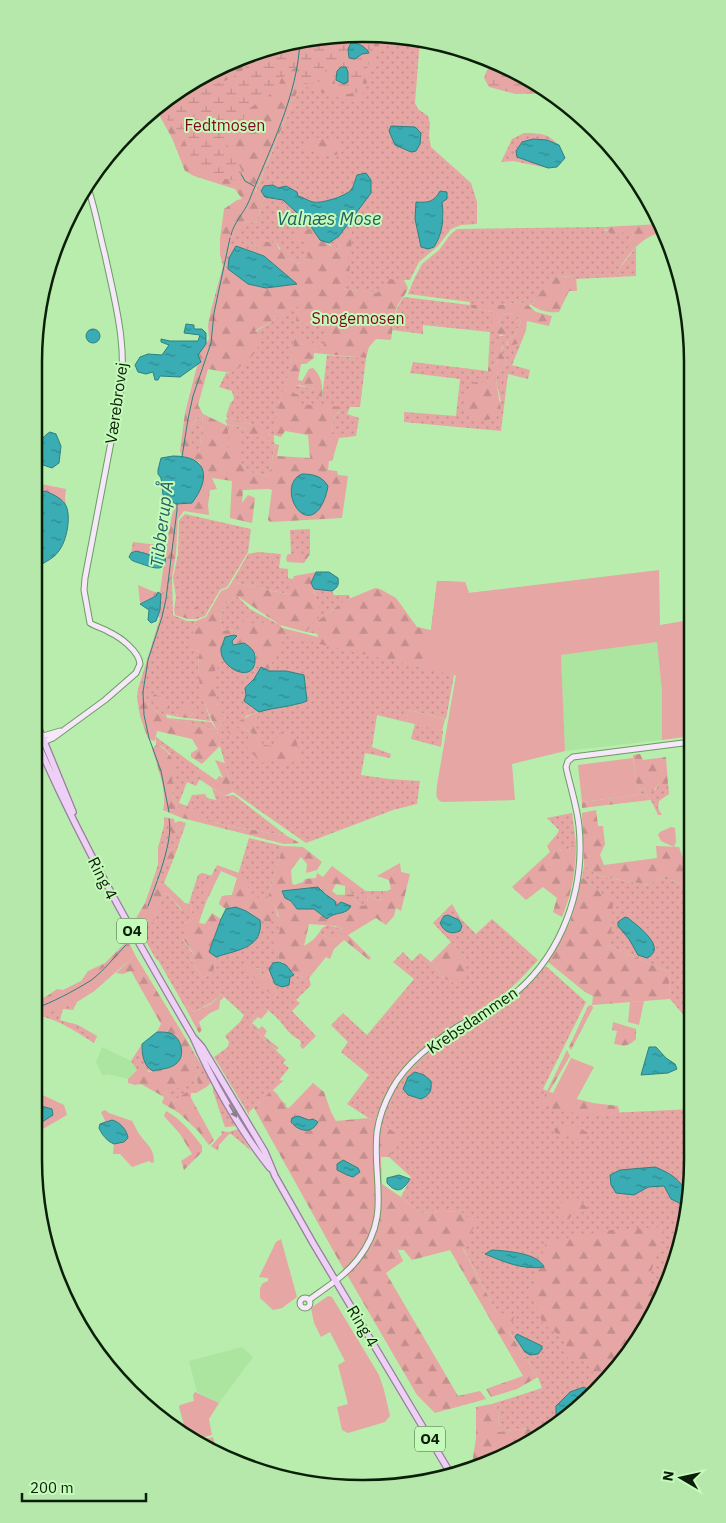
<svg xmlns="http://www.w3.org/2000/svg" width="726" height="1523" viewBox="0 0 726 1523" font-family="'IBM Plex Sans',sans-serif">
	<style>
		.built { fill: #abe59f }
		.grass { fill: url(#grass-dots); fill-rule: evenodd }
		.forest { fill: url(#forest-firs); fill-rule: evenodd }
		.wetland { fill: url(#wetland-marsh) }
		.park { fill: #e5a6a4 }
		.water { fill: url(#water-ripples); stroke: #2c8280 }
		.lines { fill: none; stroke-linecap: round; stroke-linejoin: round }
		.stream { stroke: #2c8280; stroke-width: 1 }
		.secondary-casing { stroke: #6b9c61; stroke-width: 7 }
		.primary-casing { stroke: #977d9e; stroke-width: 8 }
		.secondary { stroke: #f7e7fa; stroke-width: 5 }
		.primary { stroke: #eecff5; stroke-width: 5.5 }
		.oneway { fill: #88808a }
		.labels { text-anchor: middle; stroke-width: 4; stroke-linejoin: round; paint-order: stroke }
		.shield { fill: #c5faba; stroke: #43613d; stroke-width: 1 }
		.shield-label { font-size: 15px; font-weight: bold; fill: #0b1f08 }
		.park-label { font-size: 16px; fill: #85041f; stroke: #c5faba }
		.street-label { font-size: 16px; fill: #0b1f08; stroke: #c5faba }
		.water-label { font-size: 18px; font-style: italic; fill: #225f63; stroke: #c5faba }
		.rim { fill: none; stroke: #0b1f08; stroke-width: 2.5 }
	</style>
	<defs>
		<pattern id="grass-dots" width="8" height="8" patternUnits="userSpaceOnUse" patternTransform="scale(1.25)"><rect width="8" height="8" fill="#e5a6a4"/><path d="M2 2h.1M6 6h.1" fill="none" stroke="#c38e8c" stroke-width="1.8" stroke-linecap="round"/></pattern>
		<pattern id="forest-firs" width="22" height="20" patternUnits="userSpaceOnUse" patternTransform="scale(1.25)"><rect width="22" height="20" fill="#e5a6a4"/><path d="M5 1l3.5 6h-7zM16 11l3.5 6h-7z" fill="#c38e8c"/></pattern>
		<pattern id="wetland-marsh" width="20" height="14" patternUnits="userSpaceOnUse" patternTransform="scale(1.25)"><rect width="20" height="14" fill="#e5a6a4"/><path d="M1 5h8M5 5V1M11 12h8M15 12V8" fill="none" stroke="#c38e8c"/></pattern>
		<pattern id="water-ripples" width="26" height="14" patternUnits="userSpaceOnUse" patternTransform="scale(1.25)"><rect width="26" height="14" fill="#3aacb3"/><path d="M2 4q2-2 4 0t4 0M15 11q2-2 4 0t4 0" fill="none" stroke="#2f8b90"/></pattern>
	</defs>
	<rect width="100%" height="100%" fill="#b8edad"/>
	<!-- built -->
	<path class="built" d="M657 642 662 692V740L565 751 561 655Z
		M102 1047 131 1061 137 1070 128 1079 107 1074 103 1076 96 1062Z
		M242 1347 253 1357 219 1403 197 1392 189 1361Z"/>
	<!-- grass -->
	<path class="grass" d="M379 35 420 39 415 103 418 109 428 116 430 123 429 136 431 147 471 183 477 202V224L461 225 451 229 438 246 419 262 410 280H404L377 293 341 289 352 230 335 251 329 243 339 236 371 193 357 175 352 189 345 195 336 197 329 201 318 202H312L278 188 264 186 261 191 255 193 300 85 379 49ZM440 191 444 219 416 202C428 203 434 202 440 191Z
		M524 133C547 133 555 136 565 158L557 167 548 168 513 161 501 162 512 139Z
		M265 197 283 200 309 224 311 228 293 235V239L309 243 310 258 298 264 286 256 276 243 252 241 264 256 236 246 229 258 228 269 223 266 220 255 230 250C228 236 236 230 246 221L256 223Z
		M604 227 606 231 631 232 634 235 617 272 636 247V276L576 279V276L552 277 540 295 529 306 519 302 503 305H471L473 308 492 312 500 336H506L501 327 499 319 506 313 515 314 521 321 514 336 507 339V345L521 343 512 365 530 370 528 379 508 374 501 431 404 422V412L456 416 460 379 410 373 413 362 488 371 490 380 487 382H475L501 402 496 380 498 372 506 366 507 362 501 353 503 346 494 351 498 358 497 363 488 368 490 332 423 325V334L392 330C394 318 396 307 404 297L470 305V302L408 294 415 277 422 264 439 250 450 235 457 229Z
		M298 305 297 322 318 325 324 328V348L295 336 285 393H281L274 437 251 424 228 418 226 416 230 404 234 399 232 391 219 387 226 373H231L255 332Z
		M327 355 366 358 360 407H350L347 414 359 418 356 436 339 438 331 430 335 415 340 412 296 404 293 393 294 385 316 389 322 398Z
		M203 414 199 456C196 452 191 447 190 442 187 431 194 418 203 414Z
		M227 424 247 429V433L274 442 275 444 269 476 249 472 239 460 228 455Z
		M185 514 251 529 248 552 227 587 220 590 205 616 197 619H188L200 612 190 609H174L176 597 173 578 178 554 179 520Z
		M310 529V554H291L290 530Z
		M258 552 281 554 279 568 288 569V578L293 579 288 594 232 582 248 554Z
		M172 578 173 615 187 621H196L189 649 200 651C195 674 203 700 211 721L187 718 194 714H177L178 717 166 714 167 718 211 722 217 730 226 718C223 714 219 709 217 704 213 692 210 665 223 658L230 668 251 671 255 665 261 667 254 679 245 689 251 707 259 711 271 708 298 705 286 671H268L285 635 454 675 446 719 409 710 406 722 377 715 372 747 391 754 390 758 365 753 361 775 389 779 420 781 417 804 393 810 306 843 233 792 218 739 217 730 167 718 153 709 143 696 137 698 138 689 160 618 158 616 161 594ZM258 712 254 727 263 746H273L286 766 276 756 248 739 252 733 243 729 241 725 246 716Z
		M314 589 332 591 334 595H349L350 598 333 609 316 623 318 634 306 632C318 614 319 610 314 589Z
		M237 596 250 609 280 625 283 629 259 622 237 633V636L234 635 232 629 223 631 220 619 224 604Z
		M415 724 443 731 441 747 411 739Z
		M156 737 200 769 195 776 200 779 196 786 187 782 179 803 187 806 192 795 205 794 207 798 216 800 212 788 224 796 234 795 287 836 215 823 178 808 172 795 174 784 172 780 170 754 163 747 156 745Z
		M659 784H668L669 794 659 801 658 808 662 815H658L653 804 646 794 638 795 637 790 649 788 655 790Z
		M572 813 576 844 570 846 569 853H564L557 846V834L559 830 547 818Z
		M186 823 175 855 164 845 158 848 164 825H169L176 833Z
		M249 838 283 846 267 901 274 904C277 913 280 923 280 932 280 935 278 940 278 944 278 950 280 954 278 960L279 962 273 963 290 977 294 975 309 978 311 985 296 1000 300 1003 292 1011 316 1036 303 1049 300 1046 301 1043 300 1040C289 1035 286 1028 279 1020 274 1015 268 1010 263 1006L252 1019 254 1020 250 1025 286 1060 283 1063 289 1068 280 1079 281 1081 284 1080 249 1112V1115L214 1057 228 1047 229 1042 225 1036 240 1022 244 1015 221 994 211 1003 194 1012 188 1005 185 1007 158 960 156 959 141 933 148 920 153 922 163 894 167 893 181 910 185 908 193 919 190 922 184 923 187 935 183 940 194 955 190 958 202 978 213 973 216 957 250 945 237 907 226 909 219 904 222 896 232 895ZM255 968 261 969 260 976 263 978 268 972 277 995 275 998Z
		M173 860 164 883 157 885 156 871 158 864Z
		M584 865 599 876 648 885 661 878 675 881 684 888 691 889 692 949 684 953C693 973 692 997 692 1018L687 1019 670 999 669 972 607 945 602 894 582 877Z
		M202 873 213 876 204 892 206 902 202 913H192L191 904 189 903 198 875Z
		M345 886 351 891H383V899L378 901 367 895 368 903 364 906 354 901 356 894 345 895Z
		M452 904 460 918 476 934 492 919 538 960C527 972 516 985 502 995 492 1002 481 1009 470 1016 425 1044 391 1068 375 1122L347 1104 369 1075 341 1052 348 1042 331 1025 343 1013 367 1035 414 979 393 962 403 952 412 961 420 953 431 962 443 978 457 984 466 958 433 923Z
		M328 925 343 929 335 940 319 933 322 928Z
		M130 945 135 955 94 991 77 1002 73 1010 63 1009 60 1020 78 1025 97 1036 94 1043C80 1034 49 1013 34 1017V1009L40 1007 118 960Z
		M543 966 547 967 586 1002 543 1089 569 1101 610 1113 692 1109V1160L686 1224 667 1286 610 1377 538 1437 528 1428 498 1432 499 1409 492 1404 542 1388 538 1377 496 1311 463 1248 464 1219 462 1212 442 1211 419 1213 401 1197 411 1177 389 1157 400 1137 381 1124C398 1057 453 1038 504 1001 514 994 527 988 535 979 539 975 541 970 543 966Z
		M142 1044C142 1054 144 1066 153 1071L137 1070 131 1061Z
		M189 1044 211 1082 208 1086C206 1079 202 1078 199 1073 193 1065 190 1053 189 1044Z
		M193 1074 196 1075 198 1084C192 1091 182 1095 174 1101L164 1092 168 1088H180Z
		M213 1088H214L236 1126 225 1127 213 1091Z
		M238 1129 252 1153 248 1148 231 1134H229L219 1145 218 1151 211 1146 222 1134 221 1131 229 1132Z
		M213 1437 217 1452 199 1445 195 1442Z"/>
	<!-- forest -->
	<path class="forest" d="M363 34 379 35V49L359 104 300 85 255 192 261 191 265 197 256 223 246 221C236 231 228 236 230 250L220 255V239L224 209 237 200 242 199 235 189 194 176 185 171 172 138 158 113 165 102 180 89 237 59 298 40Z
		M317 138 331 139 340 146 339 154 330 156 303 149 304 141Z
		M660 224 664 232C639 236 627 257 614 277L634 235 631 232 611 234 604 227Z
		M311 228C320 240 326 242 336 250L352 229 351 253 346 262 350 266 347 286 342 289 377 293 388 279 404 280 408 288C406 294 402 298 399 303 393 314 393 328 391 340L376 339 369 347 366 358 314 353V358L306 364H301L298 380 302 381 309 369 313 368C322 376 323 387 322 398L313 397 315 389 299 385 294 386 293 393 299 395 296 404 343 407V409L335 415 331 430 339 438 332 461H329L328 470 337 471 338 475 348 476 342 518 270 522 268 520 272 490 269 489 243 490 242 503 248 495 255 498 252 523 230 518 232 481 212 478 217 489 210 490 208 505 209 515 184 511 178 519 176 554 172 578 161 594 160 592 165 556C158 555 137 551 131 553L133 542 166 546 172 515 176 504H187C200 491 209 481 199 462L182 456 180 451 185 413 197 366 201 362 198 355 209 339 208 325 211 310 223 266 249 284 266 288 296 284 264 256 251 240 276 243 279 249 287 250 286 256 298 264 310 258 301 248 308 243 293 239V234ZM298 306 296 322 318 325 324 328V348L295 335 285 392H281L274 435 281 437 285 431 308 435 310 458 277 456 279 445 275 444 269 476 249 472 239 460 228 454V426L203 414 198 405 208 369 231 373C245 363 259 354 261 337L255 331ZM203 414V415L199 455C189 442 185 423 203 414Z
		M576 276 577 291H569L559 312C548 313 540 311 531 305L552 277Z
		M519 302 529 306 536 312 552 316 549 326 527 321 526 330 521 343 508 346 507 339 514 336 521 321 515 314 506 313 499 319 501 327 505 329 506 336C492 335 490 323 492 312L472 308 470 305H503Z
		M503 340 501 353 507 362 506 367 498 372 496 380 501 411C493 420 487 421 475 420 461 405 460 396 475 382H487L490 380 488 376V368L497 363 498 359 494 351V344Z
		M228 418 251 424 268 431V434L274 437V442L246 433 247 429 227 424 225 421Z
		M36 483 66 489 65 498 66 505 60 499 45 491 34 496Z
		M288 554H310L304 563 287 562 286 558Z
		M316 572C306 590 323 600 318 616 317 619 309 628 306 632L280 625 237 596 224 604 220 619 223 631 232 629 234 635 225 637 222 648 223 658 219 661 220 666 215 669 216 676 214 679 217 705 226 718 217 730 220 746 202 764 191 757V753L198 749 192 739 157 731 155 741 148 739 140 716 137 698 143 696 153 709 167 718 217 730C204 707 194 678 200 651L188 649 196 621 206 617 221 591 228 588 232 582 287 594 294 576Z
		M437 581 465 582 469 593 537 586 483 684 454 675 285 636 268 671 255 665 256 654 233 645 232 641 237 633 241 631 239 625 248 616 253 624 259 622 318 637 315 623 344 601 375 588 380 589 396 598 417 627 431 630Z
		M138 585 157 593V596L140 603Z
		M198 606 200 612 188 619 175 615 174 609H190Z
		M152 693 161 697 170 707 165 713 157 707 151 700Z
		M189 705 194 714 187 718 178 717 177 710 181 706Z
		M259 712 254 727 263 745 273 746 279 733 296 738 300 758 286 766 277 761 276 757 262 763 247 748 248 739 252 733 243 729 241 725 237 724 238 734 234 738 228 732C234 723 248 715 259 712Z
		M156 745C167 748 171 757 176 766L172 780 174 784 172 795 178 808 186 810 195 807V814L215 823 287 836 300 843 284 844 182 818 163 810C168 794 157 765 152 749Z
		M640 754 643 760 666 757 668 784H659L653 791 649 788 637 790 633 755Z
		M215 760 225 763 233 792 224 796 195 776 200 769 216 780 219 776 223 778Z
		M646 794 650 800 582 808V802Z
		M596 810 598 826H603L605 844 600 855 604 865 657 858 656 846 679 847 687 870H691V889L684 888 675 881 661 878 649 885 599 876 584 865 582 813Z
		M164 817 174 819 175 823 179 821 186 823 176 833H171L169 825H164Z
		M557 834V846L564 853H569L570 846 576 844C576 870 572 893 562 917L553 912 557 898 543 887 526 900 512 887 550 852 547 846Z
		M164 845 175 855 173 860 158 864V848Z
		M283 846 303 847 322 862 317 870 306 873 307 864 301 857 291 870 292 883 294 885 303 882 305 879 316 878 317 873 323 877 332 866 367 892 351 891 345 886 336 884 332 891 337 895 356 894 354 901 364 906 368 902 367 895 378 901 383 899V891H387L391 889 389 880 377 876 400 863 401 872 410 874 401 911 396 908 394 916 386 925 376 918 348 935 371 958 369 960 344 940 334 949 330 959 326 957 309 978 294 975 286 965 278 960 279 956 271 949 278 944 269 940 270 937 279 933 280 931 278 926 273 924 274 918 279 917 274 904H271L272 922C254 922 248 906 226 909L219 904 222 896 232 895 237 878 221 871 206 902 203 892 217 865 239 873 254 896 267 901ZM320 888 337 906H350L346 912 324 916 314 909H297L291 901ZM309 924 335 926 343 929 335 940 319 933 313 940 304 946Z
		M156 871 157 885 164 883 185 903 191 904 192 913H202L199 923 205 924 212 913 221 919 209 952 216 957 213 973 202 978 190 958 194 954 183 939 187 935 183 925 184 923 190 922 193 919 184 914V909L182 910 167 893 163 894 153 923 147 920 141 933 135 920 145 903Z
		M582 877 602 894 609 895 613 901 611 938 607 945 669 972 670 999 592 1005 593 1008 571 1050 569 1047 588 1006 592 1005 593 996 585 992 548 962 570 922Z
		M127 941 130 945 118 960 40 1007 34 1009V1002L47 996 57 989 63 990 81 981 88 971 105 963Z
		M451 942 466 958V976L457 984 443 978 431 962Z
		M135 955 189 1044 193 1062 199 1073 207 1082 208 1086 196 1093H191V1098L214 1140 209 1145 198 1131 179 1113 162 1103 164 1097 141 1084 135 1085 128 1083V1079L137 1070 144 1069 149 1072 172 1066 178 1062 171 1034 157 1032 161 1024 131 971 123 974 116 973ZM193 1075H196L198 1084 174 1101 164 1092 169 1088H180Z
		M243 963 251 964 255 968 261 969 260 976 263 978 268 972 277 995 275 998 243 967Z
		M221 994 224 997 220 1001 219 1009 210 1013 199 1022 202 1030 199 1033 185 1007 188 1005 194 1012 211 1004Z
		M263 1005 268 1011 261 1019 258 1017 252 1023 259 1029 262 1026 267 1031 264 1036 279 1048 276 1050 250 1025 254 1020 252 1019Z
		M613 1022 636 1029V1039C628 1047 624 1046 614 1044L617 1031 612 1030Z
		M567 1050 570 1056 549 1092 593 1103 618 1106 620 1114 613 1118 598 1113 587 1114 558 1111 541 1103Z
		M313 1083 324 1092 331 1112 336 1121 368 1118 388 1128 401 1137 389 1157H381L382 1184 401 1197 419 1213 442 1211 462 1212 464 1219 474 1214 478 1219 463 1249 496 1311 514 1317 509 1332 538 1377 517 1389 491 1397 486 1389 523 1376 450 1250 412 1260 404 1250H398L403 1261 386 1273 458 1396 480 1391 486 1399 435 1413 417 1395 339 1261 254 1108 272 1090C279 1093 278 1099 286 1104V1107L289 1108Z
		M166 1111C181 1119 192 1133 202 1146V1152L184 1170 181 1161 192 1154 180 1134 164 1116Z
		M559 1126 578 1127 588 1133 583 1140 555 1133 554 1129Z
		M576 1197 589 1210 582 1212H574L569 1219 563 1220 558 1219 560 1204 566 1199Z
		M665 1227 650 1275 655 1306 634 1340 622 1345 619 1360 605 1364 606 1381 595 1390 591 1362 564 1357 567 1340 543 1324 531 1293 546 1242 611 1230Z
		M492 1404 499 1409 498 1432 528 1428 538 1437 527 1445 471 1471 476 1438V1407Z"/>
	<!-- wetland -->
	<path class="wetland" d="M363 34 376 35C373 54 365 72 361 91 352 94 344 96 336 90L333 69 327 67 319 82 310 84 301 82V69L298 65 281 79 277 90 247 110 237 136 228 142C228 146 228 150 230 154 236 162 244 167 242 179L236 181 205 175 196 170 182 134 176 130 166 118 165 112C169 106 171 98 174 94 182 86 194 82 203 77L210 84C229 83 248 69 257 53L298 40 320 38 323 40 332 38V37Z
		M497 63 548 93 516 94 489 87 484 78 487 70Z"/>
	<!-- park -->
	<path class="park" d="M231 431 243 433 239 460 228 455Z
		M659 570 660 625 690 620 691 736 662 740V692L657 642 561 655 565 751 512 764 515 800 442 802C434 799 437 792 437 785L456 675 424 669 431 630 437 581 465 582 469 593Z
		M409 710 445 719 442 731 406 722Z
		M633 758 638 795 582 802 578 765Z
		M671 827 675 828 676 842 674 847 661 841 658 835 660 832Z
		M130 945 135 955 94 991 71 1005 34 1017V1008L36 1009 106 966Z
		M644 1001 639 1025 628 1022 630 1002Z
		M571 1058 594 1067 575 1102 553 1093Z
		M34 1091 64 1105 67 1115 34 1134V1127L53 1115 52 1109 34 1104Z
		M105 1110 109 1113 132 1121C134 1124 136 1129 138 1132 145 1144 154 1146 154 1162L152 1163 149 1161 132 1167 120 1154H113L114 1144 109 1142 99 1128 100 1124 105 1121 101 1112Z
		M281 1239 297 1297 282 1308 273 1310 260 1298V1288L263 1283 268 1281V1278L259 1277 276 1242Z
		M328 1296 332 1297 379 1375 384 1390 390 1416 385 1422 348 1433 342 1430 337 1407 348 1404 338 1365 345 1361 330 1332 321 1337 314 1323 311 1308Z
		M195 1392 219 1403 209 1419 212 1435 192 1440 187 1436 179 1407 180 1405 194 1401 193 1395Z"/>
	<!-- water -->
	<path class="water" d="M351 43C358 42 367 48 369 53L362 54 355 59 349 58 348 49Z
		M341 67H346L348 72V82L344 84 336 80 337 71Z
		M391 126 415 127 421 133 420 144 416 151 411 152 395 145 389 131Z
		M533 139 547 140 559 145 565 158 557 167 548 168 517 157 516 151 522 142Z
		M366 173 371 180V193L339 236 329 243 320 240 309 224 283 200 265 197 261 191 264 186 273 185 278 188 286 186 297 192 298 196C303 197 308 201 313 202 321 204 346 196 351 190 354 186 355 180 357 175Z
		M440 191 447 192V199L442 202C444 218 443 233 434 247L428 249 421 247 415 219 416 202C428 203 434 202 440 191Z
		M236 246 264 256 297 284 266 288 248 284 228 269 229 258Z
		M186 324 194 325V329H202L206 333V344L198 355 201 362 180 377 160 376 158 380H155L153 372 146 374 138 372 135 365 140 357 148 354 162 355 169 345 161 342V339L170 341H198L200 335 184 333Z
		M86 336a7 7 0 1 1 14 0a7 7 0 1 1-14 0Z
		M50 432 56 434 61 446 59 463 52 468 43 465C38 453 37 439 50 432Z
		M173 456C208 456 211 478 192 503L176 504 167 499 163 495 161 478 158 474V470L161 458Z
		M302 474C313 474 322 476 328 486 327 493 324 502 320 508 301 534 277 484 302 474Z
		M45 491C52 494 60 497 65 504 72 514 67 542 58 552 54 558 45 562 39 566L34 564V496L40 492Z
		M136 551 155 556 157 555 158 551H161L165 552C168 573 156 569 142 564 137 562 132 562 129 557L131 553Z
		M316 572H329L338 578C339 585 338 587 332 591L314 589 311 583Z
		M158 592 161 594 160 610 156 621 151 623 148 620 149 610 140 604 156 596Z
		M234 635 237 636 232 641 233 645 244 643C252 648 256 652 255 661 254 684 219 669 221 648 222 645 224 641 225 637Z
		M261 667 269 671H286L304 675 307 701C292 707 275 707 259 712L244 701 246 695 245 688 254 679Z
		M318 887 325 894 335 901 336 906 341 902 351 906C346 916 334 911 327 919L314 909H297L291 901 285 898 282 891Z
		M236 907 246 911 260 920C264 948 237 950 216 957L209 952 221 919 226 909Z
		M448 915 459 920 462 926 460 931C451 935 444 932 440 923L444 916Z
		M625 917 628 918C638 926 668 948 647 958L638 955 629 939 618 926V922Z
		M279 962 286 965 294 975 290 977 289 985 282 987 275 984 269 969 273 963Z
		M157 1032C161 1032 166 1032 170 1033 181 1037 186 1055 177 1063 171 1069 160 1069 153 1071 143 1066 142 1054 142 1044Z
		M649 1047H656L666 1058 675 1064 677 1069 668 1073 641 1075Z
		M415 1072 424 1075 431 1081C432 1091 430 1095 421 1099L408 1095 403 1089 408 1077Z
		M34 1104 52 1109 53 1115 34 1127Z
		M298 1116 309 1120 313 1119 318 1122C312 1134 299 1132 291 1122L292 1118Z
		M112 1120C120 1122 127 1130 128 1138L124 1142 114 1144C107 1141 102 1135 99 1128L100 1124Z
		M343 1160 358 1168 360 1172 353 1177 347 1175 337 1170V1164Z
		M655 1167C672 1174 680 1179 688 1196L681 1204 671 1199 664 1186 648 1187 634 1195 616 1193 611 1185 610 1175 620 1170Z
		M399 1175 410 1179C403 1191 397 1194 387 1183V1178Z
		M492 1250C507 1251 538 1253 544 1267 523 1270 504 1262 485 1254Z
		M517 1334 542 1346V1349L538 1354 530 1355 525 1352 515 1337Z
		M584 1387 592 1392 558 1421 556 1419V1406L570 1392Z"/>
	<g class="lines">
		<!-- stream -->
		<path class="stream" d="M241 174 245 181 254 186
			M231 235C234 222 244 213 249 201 269 150 298 96 300 40
			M182 457 188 419 193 396 211 343 214 313 230 238
			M169 812 161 771 149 738 144 715 143 692 148 660 162 617 166 599 177 510V503
			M148 906C156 884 174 840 169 819
			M34 1009C53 1002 72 992 90 981 104 971 114 957 126 945"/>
		<defs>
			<path id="secondary" d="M40 737 60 731
				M34 746 53 738 105 700 136 673 140 664C139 651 120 637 109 632 103 628 96 627 90 623L84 590 85 578 120 395C128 347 115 302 105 255 99 232 95 207 87 185
				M300 1303a5 5 0 1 1 10 0a5 5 0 1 1-10 0Z
				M309 1300C325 1288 345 1276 358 1259 392 1216 372 1179 377 1132 379 1117 385 1102 392 1089 406 1063 433 1043 457 1027 469 1020 482 1015 494 1008 557 970 586 896 579 826 577 806 570 786 566 767L568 761 573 757 691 742"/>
			<path id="primary" d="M34 717 73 812
				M34 735C79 840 136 939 193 1037 211 1079 241 1132 270 1168
				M193 1037 202 1047 265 1152 275 1176 313 1243 452 1476"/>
		</defs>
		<!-- secondary casing -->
		<use href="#secondary" class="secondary-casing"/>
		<!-- primary casing -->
		<use href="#primary" class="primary-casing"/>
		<!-- secondary -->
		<use href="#secondary" class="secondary"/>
		<!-- primary -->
		<use href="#primary" class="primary"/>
	</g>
	<!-- one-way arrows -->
	<defs><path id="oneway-solid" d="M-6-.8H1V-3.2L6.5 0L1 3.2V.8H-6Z" transform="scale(1.25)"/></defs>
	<use class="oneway" href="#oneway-solid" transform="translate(233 1111) rotate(60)"/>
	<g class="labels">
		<!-- shield labels -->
		<g class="shield">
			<rect x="117" y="918.5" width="30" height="25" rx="4"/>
			<rect x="415" y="1426.5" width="30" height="25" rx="4"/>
		</g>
		<g class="shield-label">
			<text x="132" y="936">O4</text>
			<text x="430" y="1444">O4</text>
		</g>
		<!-- park labels -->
		<g class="park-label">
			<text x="225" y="131">Fedtmosen</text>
			<text x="358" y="324">Snogemosen</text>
		</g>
		<!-- street labels -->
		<g class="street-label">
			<text transform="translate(116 403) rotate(-82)" y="6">Værebrovej</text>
			<text transform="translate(103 878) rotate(63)" y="6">Ring 4</text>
			<text transform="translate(472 1020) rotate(-34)" y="6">Krebsdammen</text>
			<text transform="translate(363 1326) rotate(59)" y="6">Ring 4</text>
		</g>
		<!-- water labels -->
		<g class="water-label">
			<text x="329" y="225">Valnæs Mose</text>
			<text transform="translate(162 524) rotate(-83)" y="6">Tibberup Å</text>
		</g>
	</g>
	<!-- crop -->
	<path d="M0 0H726V1523H0ZM362 42H364A320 320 0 0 1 684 362V1160A320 320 0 0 1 364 1480H362A320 320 0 0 1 42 1160V362A320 320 0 0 1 362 42Z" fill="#b6e8ac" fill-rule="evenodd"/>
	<path class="rim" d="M362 42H364A320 320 0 0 1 684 362V1160A320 320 0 0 1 364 1480H362A320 320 0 0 1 42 1160V362A320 320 0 0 1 362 42Z"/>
	<!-- north arrow -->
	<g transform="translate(681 1478) rotate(279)" stroke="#c5faba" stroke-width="4" paint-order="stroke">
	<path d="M0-4L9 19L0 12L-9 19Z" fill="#0b1f08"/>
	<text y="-8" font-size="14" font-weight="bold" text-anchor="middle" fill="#0b1f08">N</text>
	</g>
	<!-- scale -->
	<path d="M22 1493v8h124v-8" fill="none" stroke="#0b1f08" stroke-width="2.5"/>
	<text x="30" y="1493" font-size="15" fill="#0b1f08" stroke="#c5faba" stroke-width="4" paint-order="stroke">200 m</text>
</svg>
